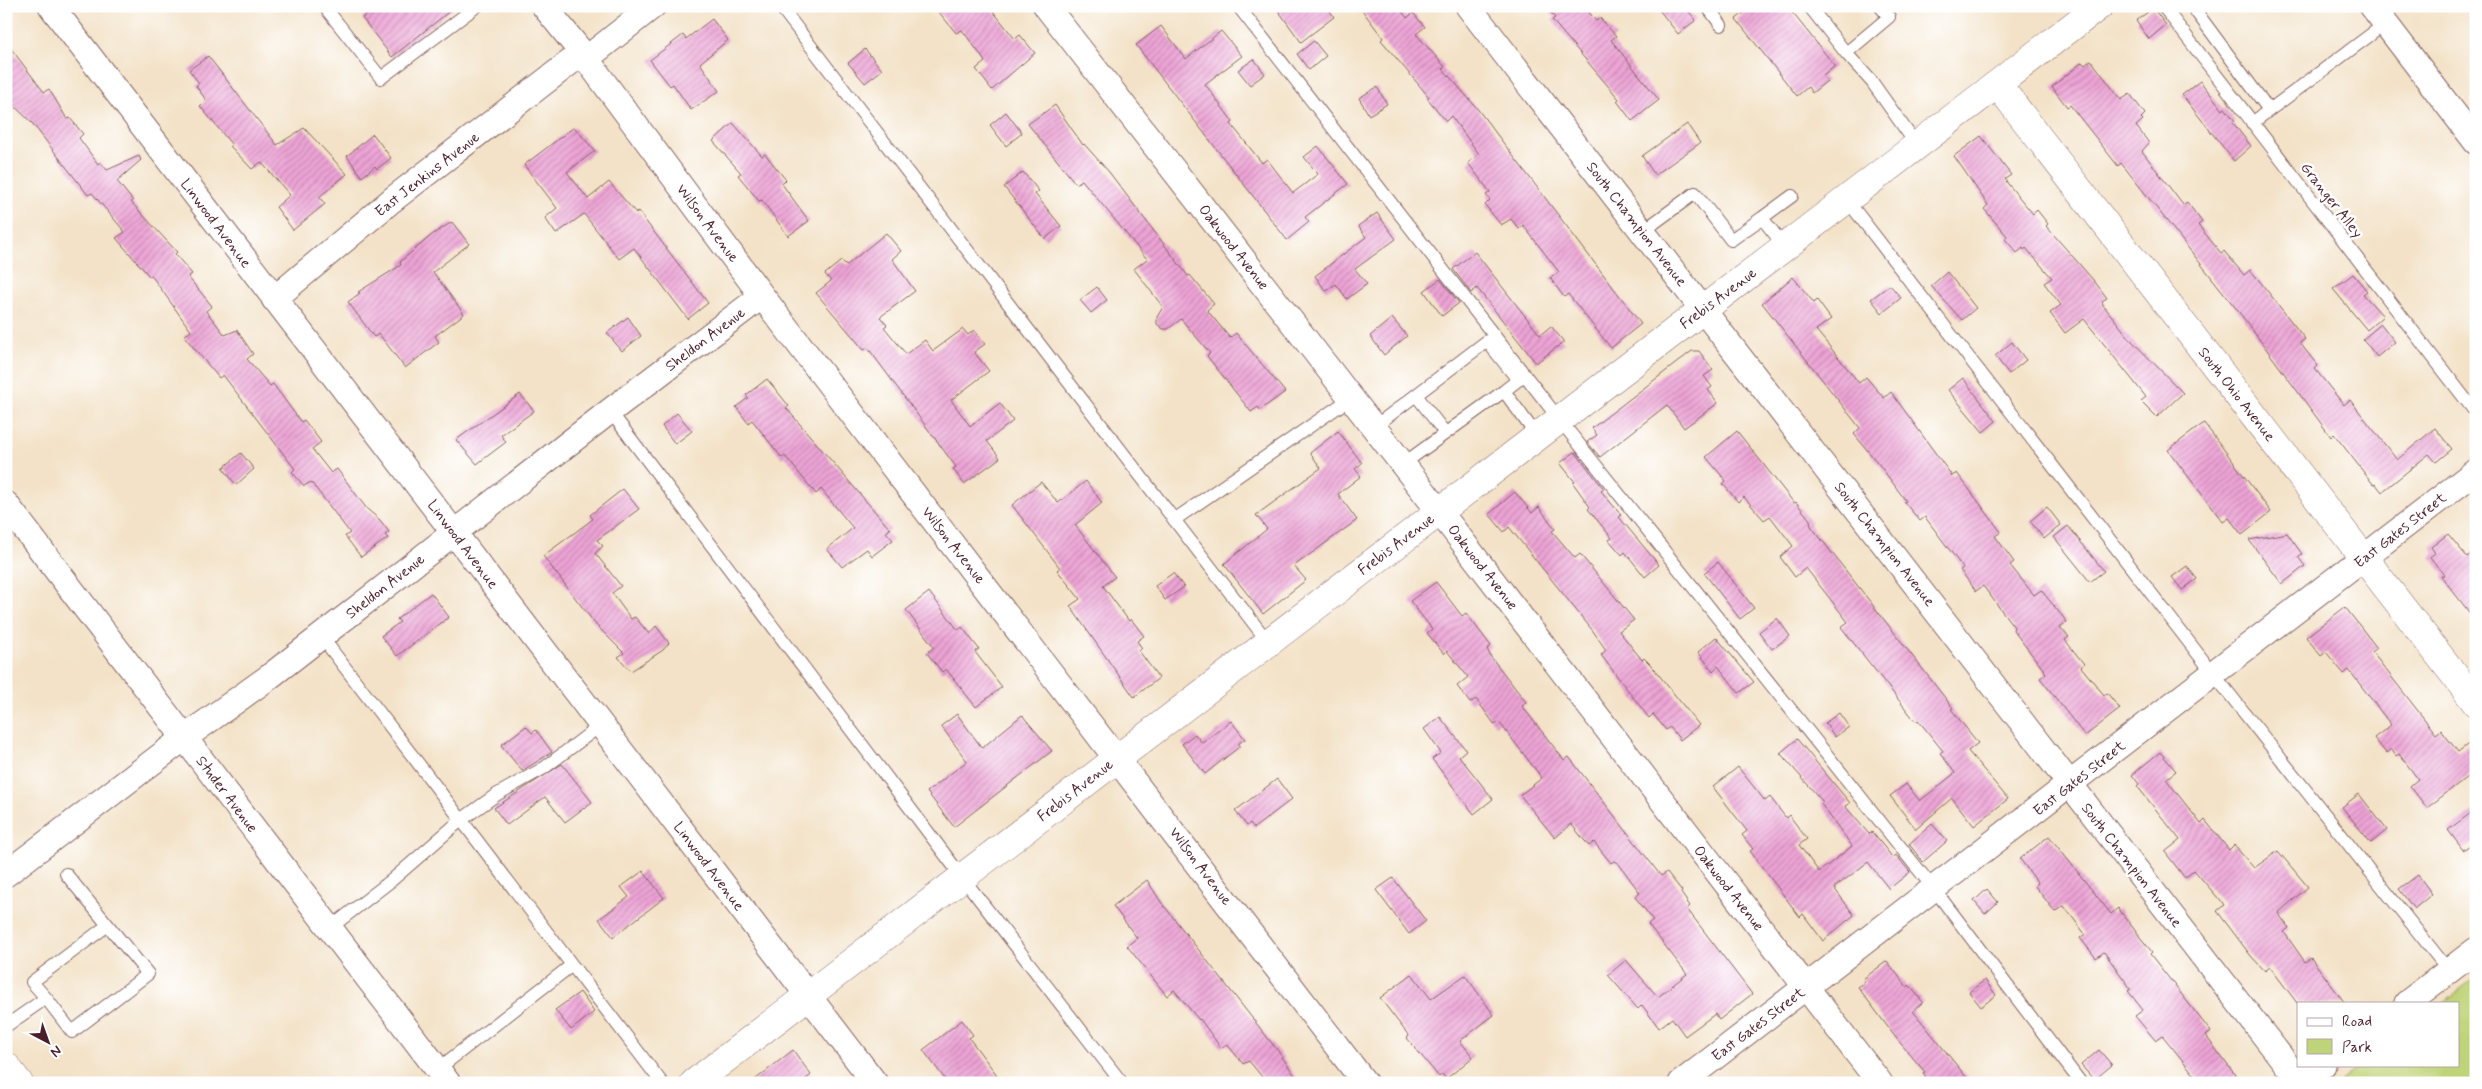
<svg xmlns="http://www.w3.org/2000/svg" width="2482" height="1089" viewBox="0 0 2482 1089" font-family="Mynerve,sans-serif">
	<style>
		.green { fill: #bfd478; stroke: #847a52 }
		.building { fill: url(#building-hatch) }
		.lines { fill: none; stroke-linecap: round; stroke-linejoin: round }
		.service-casing { stroke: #856362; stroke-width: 14 }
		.minor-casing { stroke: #856362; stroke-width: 27 }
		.tertiary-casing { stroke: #856362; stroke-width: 29 }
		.secondary-casing { stroke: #856362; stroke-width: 29 }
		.service { stroke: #fff; stroke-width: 12 }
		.minor { stroke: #fff; stroke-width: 25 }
		.tertiary { stroke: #fff; stroke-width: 28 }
		.secondary { stroke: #fff; stroke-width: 28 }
		.labels { text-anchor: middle; stroke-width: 5; stroke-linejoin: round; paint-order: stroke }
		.street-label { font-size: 15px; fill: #4a1f2b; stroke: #fff }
	</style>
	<defs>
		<pattern id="building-hatch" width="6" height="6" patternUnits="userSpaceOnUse" patternTransform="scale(1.25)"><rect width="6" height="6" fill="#eda4d6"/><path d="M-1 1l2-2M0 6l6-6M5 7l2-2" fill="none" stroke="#c285ae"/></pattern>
	</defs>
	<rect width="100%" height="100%" fill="#fff"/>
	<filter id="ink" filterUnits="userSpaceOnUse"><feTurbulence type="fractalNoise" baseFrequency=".02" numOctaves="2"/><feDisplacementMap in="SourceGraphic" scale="10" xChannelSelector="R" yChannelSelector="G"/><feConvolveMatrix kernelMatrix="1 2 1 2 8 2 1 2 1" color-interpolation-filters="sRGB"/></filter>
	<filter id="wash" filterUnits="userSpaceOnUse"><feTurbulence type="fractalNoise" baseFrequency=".0096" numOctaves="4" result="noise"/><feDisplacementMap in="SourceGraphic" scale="20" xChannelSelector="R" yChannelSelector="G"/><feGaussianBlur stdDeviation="1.12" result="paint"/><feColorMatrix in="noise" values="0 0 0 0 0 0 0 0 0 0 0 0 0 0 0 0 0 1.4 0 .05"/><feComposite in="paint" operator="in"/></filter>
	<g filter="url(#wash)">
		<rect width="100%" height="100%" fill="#f3e2c7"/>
		<!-- green -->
		<path class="green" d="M2476 977V1083H2338L2361 1065H2458V1003H2442Z"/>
		<g id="blocks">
			<!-- building -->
			<path class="building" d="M361 6H456L392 57 362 18 367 14Z
				M934 6H989L1015 39 1020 35 1035 53 992 90 976 69 985 62 980 54 962 30 956 33Z
				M1275 6H1327L1334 17 1301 42Z
				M1359 6H1398L1407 18 1413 13 1425 27 1416 34 1445 67 1443 69 1476 107 1641 324 1611 348 1568 294 1564 297 1550 278 1559 272 1523 225 1519 229 1511 219 1501 225 1485 205 1490 200 1486 195 1490 192 1468 163 1479 154 1451 116 1446 121 1427 98 1429 97 1381 40 1383 38Z
				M1546 6H1584L1596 21 1600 18 1616 36 1611 40 1659 100 1632 121 1617 101 1619 99 1552 20 1555 18Z
				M1656 6H1684L1696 20 1678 34Z
				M1753 6H1787L1835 66 1823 76 1827 81 1812 93 1808 87 1797 96 1736 19Z
				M2153 8 2166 25 2149 39 2136 21Z
				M712 19 728 40 700 63 719 91 691 110 673 84 670 86 650 60 683 35 686 39Z
				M1161 26 1186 59 1221 31 1242 56 1205 84 1233 122 1231 124 1262 163 1267 159 1293 193 1318 174 1304 157 1318 146 1348 184 1305 217 1309 222 1287 240 1136 45Z
				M1314 41 1326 56 1309 70 1297 54Z
				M6 42 44 92 49 89 67 119 70 118 83 134 79 138 98 164 100 162 107 170 139 156 141 160 117 181 133 201 131 202 177 252 175 254 192 274 188 277 212 306 206 311 225 335 237 330 253 354 247 359 270 386 273 384 301 422 304 420 321 442 312 449 331 473 337 469 367 509 380 520 389 532 385 535 388 538 361 557 345 536 350 533 311 482 304 486 292 472 295 469 223 375 219 378 184 336 191 331 151 275 150 277 116 238 125 232 92 193 88 195 32 123 7 99 13 94 6 86Z
				M865 49 882 70 865 83 848 63Z
				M208 56 277 145 304 128 347 174 319 197 325 204 293 230 276 207 290 195 261 162 252 169 230 146 232 145 200 106 206 100 196 86 199 83 189 70Z
				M1254 59 1265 74 1250 85 1238 70Z
				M2091 60 2121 100 2130 94 2145 114 2141 118 2143 120 2136 126 2149 143 2142 151 2183 205 2187 202 2202 222 2198 225 2221 253 2224 251 2244 275 2250 270 2258 279 2305 339 2300 343 2318 366 2315 369 2344 405 2350 400 2397 460 2435 428 2452 449 2436 462 2429 454 2382 492 2375 483 2373 484 2334 434 2331 437 2242 316 2121 163 2118 166 2070 105 2067 107 2052 87 2082 62 2085 65Z
				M2200 81 2223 110 2225 108 2235 121 2233 123 2251 146 2234 161 2182 95Z
				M1377 87 1387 104 1369 115 1359 98Z
				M1055 105 1083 145 1084 144 1109 172 1188 276 1190 275 1214 304 1207 310 1230 338 1236 333 1285 392 1260 410 1258 407 1251 412 1207 356 1210 353 1181 319 1168 329H1163L1157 324V317L1163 307 1134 269 1147 259 1082 180 1076 184 1028 124Z
				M1006 112 1022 133 1006 146 990 125Z
				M733 123 762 156 765 154 786 180 782 184 809 221 788 236 762 200 759 201 738 175 741 173 713 141Z
				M1687 124 1700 143 1655 175 1642 156Z
				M574 127 595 151 567 172 588 199 609 182 636 213 638 211 708 303 688 319 634 248 619 259 584 214 556 234 545 218 557 208 524 165Z
				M373 134 391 158 377 169 375 166 362 177 347 156Z
				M1981 136 2011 175 2005 179 2008 184 2033 214 2037 210 2048 224 2046 226 2095 282 2107 298 2102 301 2103 305 2131 340 2183 393 2157 417 2141 401 2146 397 2084 319 2065 333 2050 313 2061 305 2044 283 2052 278 2026 248 2024 250 2023 248 2017 253 2005 239 2007 236 1984 209 1988 205 1954 156Z
				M1023 172 1039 191 1035 194 1061 226 1045 239 1004 187Z
				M1377 213 1396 239 1355 269 1367 284 1347 299 1336 284 1326 291 1315 276 1366 237 1358 226Z
				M452 222 469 244 433 272 464 314 435 336 439 342 405 368 379 334 374 337 348 302 360 293 358 292 401 265 400 262 433 234Z
				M886 233 901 251 892 259 915 291 880 317 887 325 884 327 906 354 925 340 933 351 963 329 968 335 974 330 985 344 974 352 989 371 951 400 970 426 1000 403 1013 421 987 441 1000 458 964 484 953 469 956 467 868 348 864 350 816 293 831 281 825 274 841 261 847 265Z
				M1475 252 1540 335 1551 326 1564 342 1536 363 1477 288 1471 293 1453 269Z
				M1947 272 1976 308 1962 320 1931 286Z
				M2353 274 2367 291 2363 294 2383 316 2367 330 2333 289Z
				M1793 277 1814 303 1817 300 1831 319 1816 330 1834 352 1859 383 1866 377 1884 398 1891 392 1952 476 1957 473 2001 532 1995 536 2014 562 2010 565 2034 595 2041 590 2067 622 2060 627 2069 637 2065 640 2084 664 2081 667 2104 695 2107 693 2120 709 2085 736 2040 678 2046 673 2013 630 2014 627 1983 586 1976 591 1960 570 1963 568 1925 517 1920 521 1904 502 1906 501 1881 467 1854 434 1860 428 1762 303Z
				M1440 279 1459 303 1442 316 1424 291Z
				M1890 285 1901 298 1882 313 1871 299Z
				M1097 287 1107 300 1091 313 1080 300Z
				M628 317 641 336 622 351 607 333Z
				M1392 318 1407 336 1384 355 1370 336Z
				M2381 324 2395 342 2377 357 2363 339Z
				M2012 342 2026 360 2009 374 1995 356Z
				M1692 351H1699L1713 370 1704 376 1712 387 1708 390 1718 403 1684 428 1667 405 1600 457 1587 442 1597 435 1592 428Z
				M1963 378 1996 421 1983 432 1948 390Z
				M767 379 789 406 786 408 890 529 886 532 893 540 872 556 867 549 842 567 827 549 853 528 821 489 816 494 785 456 782 458 752 420 748 423 736 407 748 398 746 395Z
				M520 394 534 411 501 435 506 442 477 464 456 440Z
				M677 413 692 431 675 444 662 426Z
				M2204 423 2271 512 2242 535 2229 518 2223 522 2168 450Z
				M1338 431 1362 463 1355 469 1361 476 1338 494 1357 520 1294 566 1306 580 1263 614 1224 564 1267 529 1256 515 1321 468 1310 453Z
				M1737 431 1794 503 1796 502 1810 520 1811 526 1953 708 1951 709 1978 743 1968 751 2008 799 1974 826 1952 798 1916 829 1890 796 1906 784 1920 801 1955 773 1940 753 1943 751 1918 720 1916 722 1841 627 1848 622 1806 568 1795 577 1780 557 1793 546 1770 516 1764 520 1744 497 1738 502 1723 484 1726 481 1706 457Z
				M1575 452 1604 489 1601 491 1621 515 1619 517 1659 565 1645 577 1625 552 1622 555 1609 540 1612 538 1588 509 1590 507 1573 483 1575 482 1560 463Z
				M241 453 254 469 236 485 223 468Z
				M1086 481 1102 503 1075 525 1115 577 1103 586 1129 621 1131 619 1144 636 1137 641 1142 648 1139 651 1159 678 1134 697 1070 606 1080 599 1057 570 1060 568 1012 505 1041 482 1058 503Z
				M623 489 639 509 597 540 603 546 595 553 621 586 612 593 631 619 635 617 649 634 656 626 669 643 663 650 631 671 618 657 624 653 596 625 543 556 593 519 590 515Z
				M1515 492 1532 513 1539 507 1555 529 1552 531 1575 558 1580 554 1634 620 1619 631 1642 660 1644 658 1650 664 1699 725 1680 740 1670 727 1666 730 1653 714 1649 718 1601 655 1606 650 1593 631 1509 527 1504 532 1489 514Z
				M2047 507 2061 525 2044 539 2030 521Z
				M2068 526 2104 571 2090 582 2054 537Z
				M2287 533 2302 554 2298 557 2305 566 2282 584 2249 540Z
				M2448 534 2467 557 2476 550V621L2441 576 2444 575 2430 557 2435 553 2431 547Z
				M1718 562 1754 608 1740 619 1704 573Z
				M2187 566 2197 579 2182 590 2172 577Z
				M1173 573 1184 587 1165 600 1155 586Z
				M1436 582 1462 616 1466 613 1491 646 1487 649 1491 657 1526 702 1522 706 1564 760 1569 757 1661 876 1667 872 1682 891 1681 893 1690 906 1687 909 1752 994 1719 1020 1715 1014 1685 1036 1672 1018 1659 1028 1642 1005 1638 1009 1608 975 1626 960 1658 997 1687 974 1648 924 1653 920 1635 897 1640 893 1619 864 1614 861 1611 863 1594 842 1589 846 1571 824 1555 838 1520 795 1542 778 1499 722 1495 725 1476 699 1470 703 1457 686 1468 677 1447 651 1444 654 1427 633 1432 629 1410 601Z
				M929 592 958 630 962 627 979 649 975 652 1002 687 976 707 946 669 942 672 927 653 934 647 906 610Z
				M431 593 449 617 397 656 381 636 400 622 397 619Z
				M2345 607 2377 648 2372 652 2436 734 2441 730 2458 752 2476 738V770L2427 808 2410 786 2418 779 2399 754 2396 756 2391 749 2386 753 2374 738 2391 725 2349 670 2344 674 2326 652 2321 656 2306 637Z
				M1777 618 1790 636 1772 649 1759 632Z
				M1716 637 1754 682 1739 693 1718 666 1713 671 1698 652Z
				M1839 713 1849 727 1835 737 1825 723Z
				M957 714 982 748 1022 715 1052 751 954 827 927 792 967 761 941 726Z
				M1440 717 1466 750 1459 756 1493 799 1474 814 1432 759 1441 753 1424 729Z
				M1231 721 1245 739 1239 743V747L1205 774 1182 744 1195 734 1202 743Z
				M526 726 532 733 536 730 552 752 522 771 501 745Z
				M1797 739 1850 803 1845 806 1869 834 1872 832 1893 858 1896 855 1910 872 1889 889 1868 862 1834 888 1854 915 1823 941 1803 914 1800 917 1750 851 1753 849 1742 835 1747 831 1713 787 1738 767 1765 801 1770 797 1786 818 1789 815 1807 839 1799 845 1819 872 1852 846 1821 804 1823 802 1780 753Z
				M2160 752 2176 771 2166 779 2201 824 2205 820 2229 850 2234 845 2254 868 2278 851 2308 887 2278 913 2289 928 2284 932 2305 962 2311 958 2345 1003H2297L2270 967 2265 971 2251 956 2217 911 2224 905 2194 870 2185 878 2165 852 2180 840 2137 786 2139 784 2132 775Z
				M562 764 592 802 565 822 545 797 507 825 494 808Z
				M1277 779 1292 799 1254 828 1250 823 1247 826 1235 811Z
				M2359 794 2387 830 2371 843 2342 807Z
				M2476 809V841L2463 850 2448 830Z
				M1932 824 1947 841 1923 862 1909 844Z
				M2049 836 2111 914 2118 908 2140 937 2152 952 2150 954 2211 1032 2206 1036 2241 1083H2201L2162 1035 2155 1040 2135 1016 2143 1010 2128 991 2131 989 2104 952 2096 958 2080 938 2085 934 2064 906 2055 912 2035 886 2038 883 2020 859Z
				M643 871 664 898 613 937 599 919 629 897 621 887Z
				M2418 875 2432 894 2414 909 2399 889Z
				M1393 878 1426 921 1409 934 1376 890Z
				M1147 880 1161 902 1278 1051 1300 1083H1267L1249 1061 1243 1064 1227 1044 1221 1048 1200 1019 1199 1020 1174 990 1167 996 1127 946 1137 938 1113 906Z
				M1987 889 1998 902 1985 914 1974 901Z
				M1887 961 1907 987 1909 985 1923 1002 1913 1011 1971 1083H1930L1923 1073 1925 1072 1896 1038 1858 987 1865 982 1863 979Z
				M1412 974 1431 999 1465 975 1494 1015 1460 1041 1473 1057 1446 1079 1442 1074 1439 1077 1407 1038 1409 1036 1380 998Z
				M1985 980 1996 995 1981 1007 1969 992Z
				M580 992 594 1012 571 1030 555 1010Z
				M962 1020 973 1035 969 1038 997 1075 985 1083H948L923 1050Z
				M793 1050 811 1075 801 1083H751Z
				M2099 1050 2112 1065 2094 1080 2081 1065Z"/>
		</g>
	</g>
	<g filter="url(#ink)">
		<use href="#blocks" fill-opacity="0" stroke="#856362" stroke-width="1"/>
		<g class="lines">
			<defs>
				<path id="service" d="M324 6 381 78 477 6
					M780 6 1268 642
					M1238 6 1559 419 1934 889 2081 1083
					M1707 6 1721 25
					M1809 6 1846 53
					M1880 6 1889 17 1846 53 1872 82 1918 147
					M2163 6 2476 413
					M2192 6 2269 110
					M2252 123 2385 24
					M1847 200 2212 672 2449 971
					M1643 231 1695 193 1731 240 1762 218
					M1785 247 1762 218 1792 196
					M1416 395 1445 433
					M610 411 962 877 1122 1083
					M1374 427 1487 341 1518 380 1504 391 1537 436
					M1403 464 1504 391
					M1174 520 1351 398
					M321 636 662 1083
					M330 928 392 880 461 820 496 795 544 768 601 725
					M46 998 32 982 108 925
					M6 1026 46 998 72 1032 148 974 66 874
					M438 1069 572 965"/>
				<path id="minor" d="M51 6 875 1083
					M544 6 582 53 762 296 1365 1083
					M1046 6 1439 511 1880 1083
					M1468 6 2301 1083
					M2372 6 2476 142
					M586 59 653 6
					M274 299 392 200 582 53
					M6 504 448 1083
					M6 874 184 738 269 677 610 411 762 296
					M2407 1003 2476 950
					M1681 1083 2476 471
					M2300 1083 2323 1065"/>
				<path id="tertiary" d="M1998 85 2476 703"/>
				<path id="secondary" d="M6 1066 19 1083
					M694 1083 2099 6"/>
			</defs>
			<!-- service casing -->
			<use href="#service" class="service-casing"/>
			<!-- minor casing -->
			<use href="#minor" class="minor-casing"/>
			<!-- tertiary casing -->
			<use href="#tertiary" class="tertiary-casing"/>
			<!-- secondary casing -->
			<use href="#secondary" class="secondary-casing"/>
			<!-- service -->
			<use href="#service" class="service"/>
			<!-- minor -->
			<use href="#minor" class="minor"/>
			<!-- tertiary -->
			<use href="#tertiary" class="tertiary"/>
			<!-- secondary -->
			<use href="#secondary" class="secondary"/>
		</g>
	</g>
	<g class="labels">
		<!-- street labels -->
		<g class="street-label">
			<text transform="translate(427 174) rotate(-38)" y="5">East Jenkins Avenue</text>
			<text transform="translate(2332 200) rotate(52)" y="5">Granger Alley</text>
			<text transform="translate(216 223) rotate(53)" y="5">Linwood Avenue</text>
			<text transform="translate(708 223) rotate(53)" y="5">Wilson Avenue</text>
			<text transform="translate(1637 224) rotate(52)" y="5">South Champion Avenue</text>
			<text transform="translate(1234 247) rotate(52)" y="5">Oakwood Avenue</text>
			<text transform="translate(1718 298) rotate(-37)" y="5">Frebis Avenue</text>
			<text transform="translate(705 339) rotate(-37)" y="5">Sheldon Avenue</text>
			<text transform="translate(2237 394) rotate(52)" y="5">South Ohio Avenue</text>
			<text transform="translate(2400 530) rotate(-38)" y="5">East Gates Street</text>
			<text transform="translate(463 544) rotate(53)" y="5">Linwood Avenue</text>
			<text transform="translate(1396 544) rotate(-37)" y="5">Frebis Avenue</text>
			<text transform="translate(1885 544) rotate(52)" y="5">South Champion Avenue</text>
			<text transform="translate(954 545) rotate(52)" y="5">Wilson Avenue</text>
			<text transform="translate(1483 567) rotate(52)" y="5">Oakwood Avenue</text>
			<text transform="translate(385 586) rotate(-38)" y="5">Sheldon Avenue</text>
			<text transform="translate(2079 778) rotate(-38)" y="5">East Gates Street</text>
			<text transform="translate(1075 790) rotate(-38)" y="5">Frebis Avenue</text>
			<text transform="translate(227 794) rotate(53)" y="5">Studer Avenue</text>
			<text transform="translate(2132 865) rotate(52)" y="5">South Champion Avenue</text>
			<text transform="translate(709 866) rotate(53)" y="5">Linwood Avenue</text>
			<text transform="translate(1201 866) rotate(53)" y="5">Wilson Avenue</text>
			<text transform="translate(1729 888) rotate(52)" y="5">Oakwood Avenue</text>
			<text transform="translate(1758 1024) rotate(-37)" y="5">East Gates Street</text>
		</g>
	</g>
	<!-- margin -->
	<rect width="2482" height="1089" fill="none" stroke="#fff" stroke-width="25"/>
	<!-- legend -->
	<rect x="2297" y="1002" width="162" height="65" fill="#ffffff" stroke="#b7a5aa"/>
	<rect x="2307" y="1018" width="25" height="8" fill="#ffffff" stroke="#b7a5aa"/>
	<text x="2342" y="1026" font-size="15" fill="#4a1f2b">Road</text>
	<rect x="2307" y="1039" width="25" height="15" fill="#bfd478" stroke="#b7a5aa"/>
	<text x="2342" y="1052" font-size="15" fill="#4a1f2b">Park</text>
	<!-- north arrow -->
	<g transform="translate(48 1042) rotate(139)" stroke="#ffffff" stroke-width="4" paint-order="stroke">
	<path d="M0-4L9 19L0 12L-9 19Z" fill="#4a1f2b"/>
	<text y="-8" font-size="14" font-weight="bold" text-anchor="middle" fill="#4a1f2b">N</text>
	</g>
</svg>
